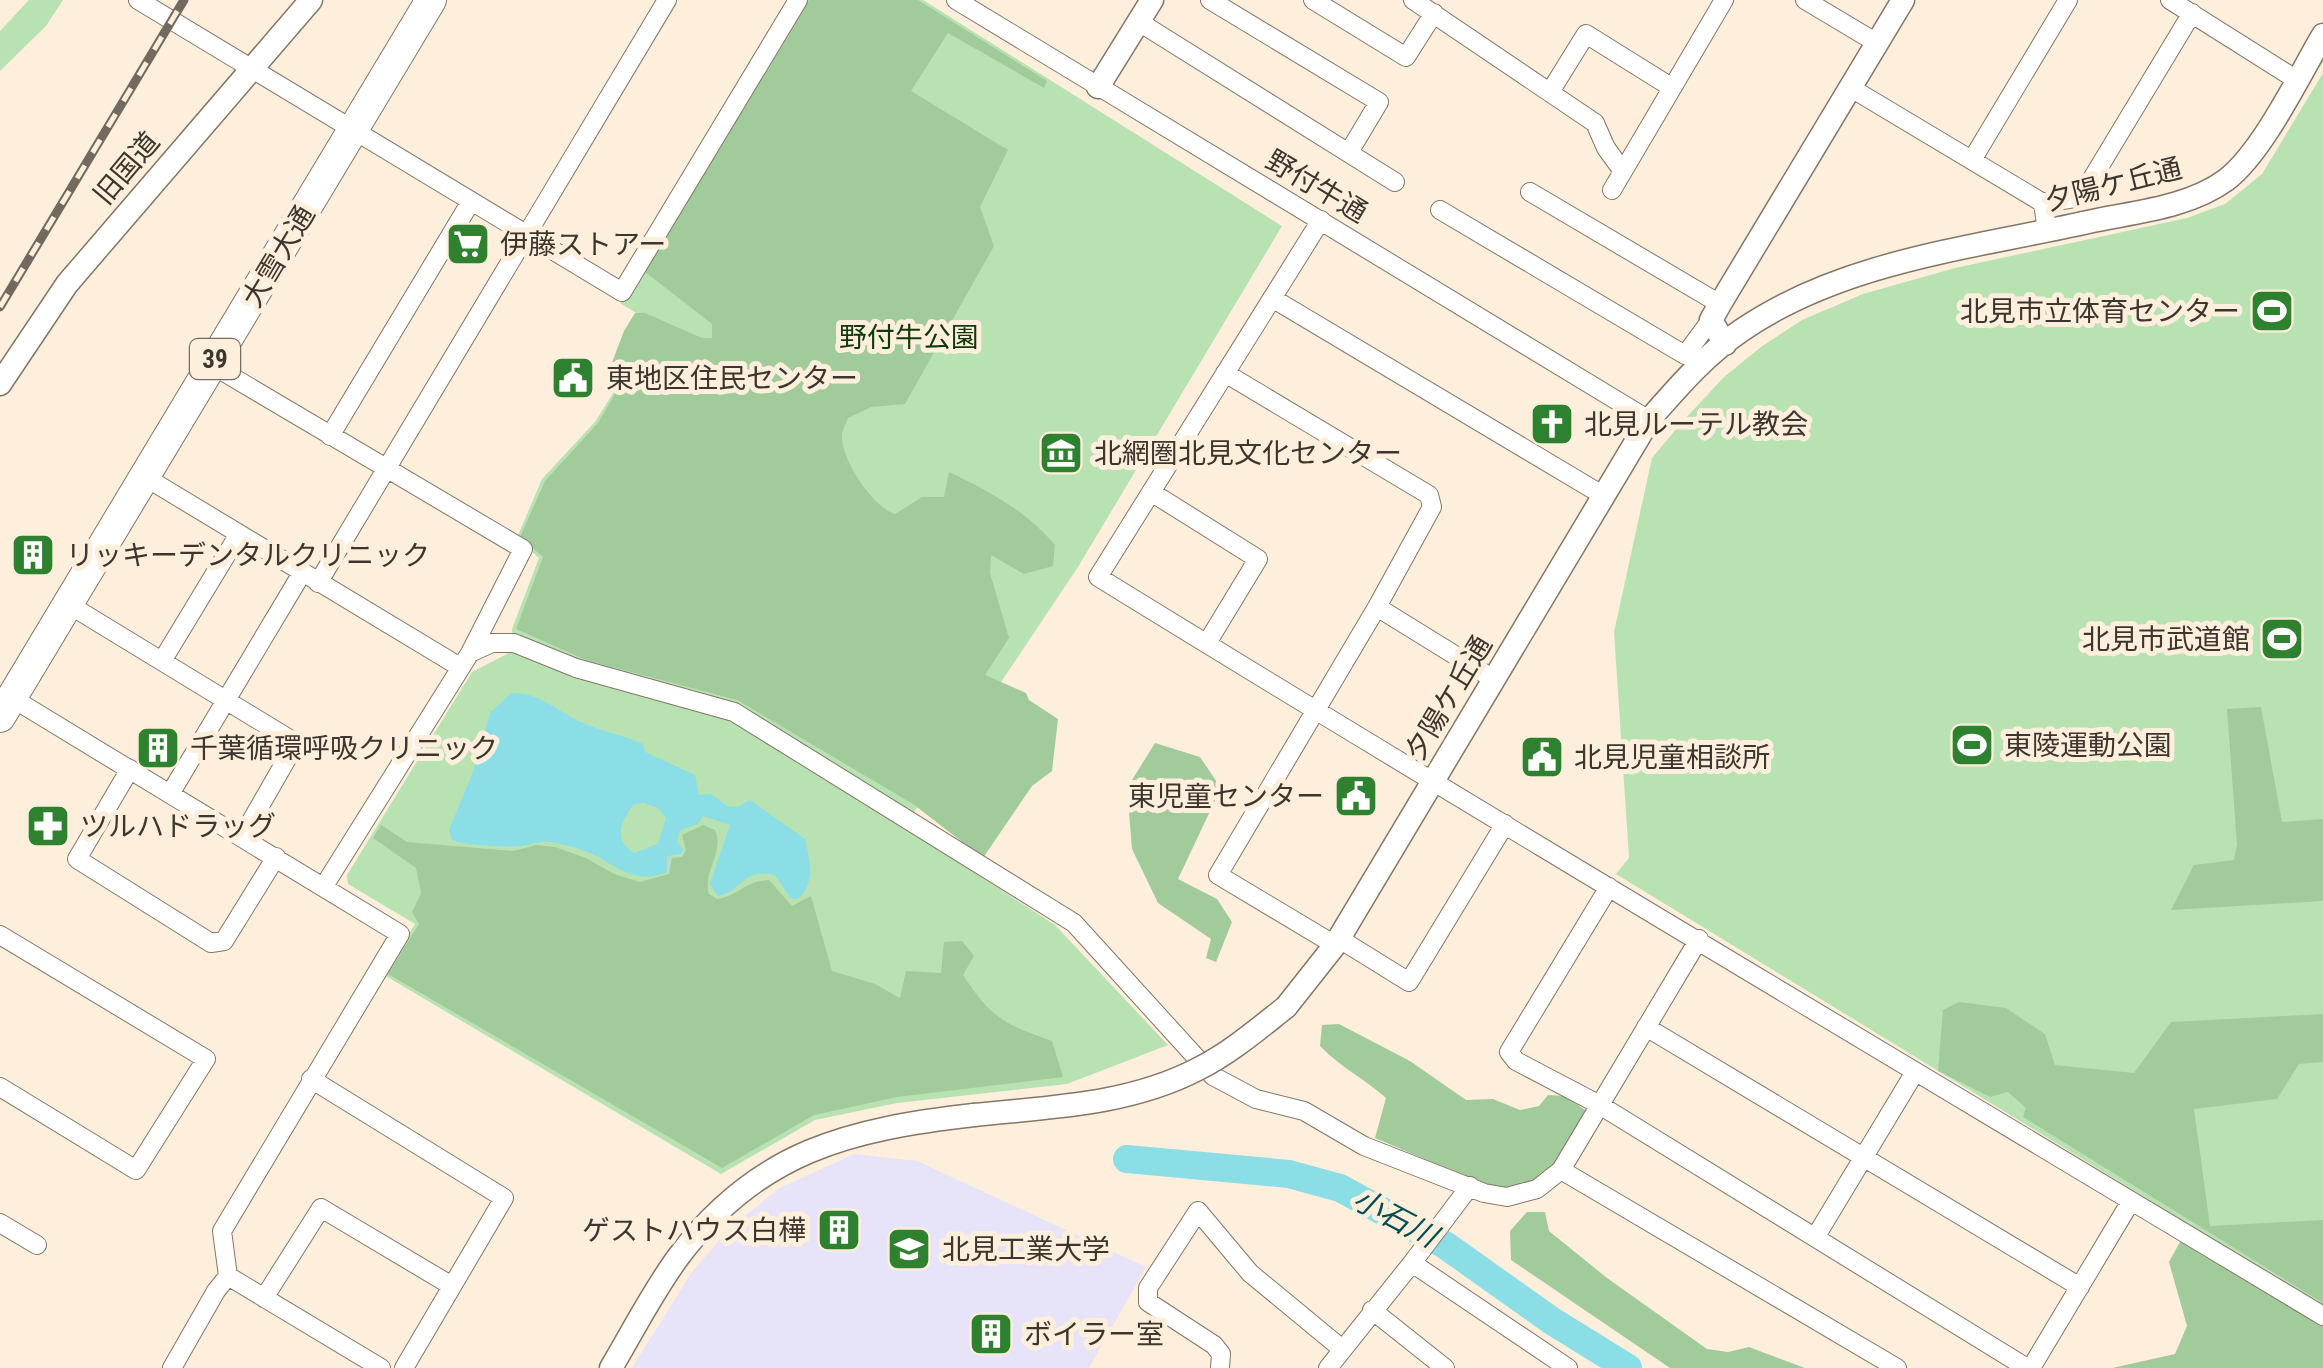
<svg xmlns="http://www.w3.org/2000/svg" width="2323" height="1368" viewBox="0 0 2323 1368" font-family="'Roboto Condensed','Noto Sans JP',sans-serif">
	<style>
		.education { fill: #e7e4fa }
		.green { fill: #b9e2b3 }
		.forest { fill: #a1cb9b }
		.water { fill: #8bdde6; fill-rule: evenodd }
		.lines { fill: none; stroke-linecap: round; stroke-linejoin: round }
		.river { stroke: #8bdde6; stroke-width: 28 }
		.minor-casing { stroke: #847666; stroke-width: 20 }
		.tertiary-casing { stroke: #847666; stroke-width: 25 }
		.trunk-casing { stroke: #847666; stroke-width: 32 }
		.minor { stroke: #fff; stroke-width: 18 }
		.tertiary { stroke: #fff; stroke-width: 22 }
		.trunk { stroke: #fff; stroke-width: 30 }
		.rail-casing { stroke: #72695f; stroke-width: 9 }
		.rail { stroke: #feeedc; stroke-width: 5; stroke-dasharray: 15; stroke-linecap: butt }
		.tertiary-bridge-casing { stroke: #847666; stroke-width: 25; stroke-linecap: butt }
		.tertiary-bridge { stroke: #fff; stroke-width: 22 }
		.labels { text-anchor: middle; stroke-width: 10; stroke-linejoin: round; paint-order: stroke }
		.shield { fill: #feeedc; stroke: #766d63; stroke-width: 2.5 }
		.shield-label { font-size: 25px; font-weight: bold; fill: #3c362f }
		.street-label { font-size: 28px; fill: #3c362f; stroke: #feeedc }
		.poi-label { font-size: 28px; fill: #3c362f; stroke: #feeedc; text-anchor: start }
		.park-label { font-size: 28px; fill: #0f3908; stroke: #feeedc }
		.water-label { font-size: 30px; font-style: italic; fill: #004d54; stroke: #feeedc }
	</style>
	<rect width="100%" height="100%" fill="#feeedc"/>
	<!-- education -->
	<path class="education" d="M854 1154 917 1161 1146 1267 1089 1368H632L692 1272 727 1231 778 1189Z"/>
	<!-- green -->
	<path class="green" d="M29 0H63L46 26 0 71V31Z
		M805 0H923L1282 226 1078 567 904 827 1055 925 1168 1045 1067 1084 897 1103 815 1120 721 1174 384 975 415 924 348 884 347 875 472 672 513 651 512 629 539 558 517 538 542 479 595 422 617 387 641 316 620 303Z
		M2323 73V1306L1616 874 1629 858 1614 632 1652 458 1682 422 1724 377 1761 347 1802 320 1863 294 1955 268 2187 218 2225 204 2262 174Z"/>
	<!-- forest -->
	<path class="forest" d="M809 0H918L1047 81 1044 88 948 33 911 91 1008 150 980 207 994 246 905 404 871 407 848 418C846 424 843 428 842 434 840 459 873 507 895 514L922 497H944L949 472C989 491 1026 511 1055 545L1053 566 1024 574 991 555 990 573 1009 638 985 675 1026 693 1029 700 1058 719 1052 771 1032 786 983 858 913 804 737 700 586 660 516 629 543 557 520 537 545 481 598 423 622 382 611 365 624 331 635 313H645L702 338H712V324L644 271Z
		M2261 707 2282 822 2323 819V901L2171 910 2194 865 2234 860 2237 845 2227 709Z
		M1155 743 1200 757 1221 788 1178 879 1217 899 1232 922 1216 962 1206 958 1211 939 1158 903 1132 849 1127 788Z
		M381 825 407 842 513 851 537 845 555 847 586 858 614 874 640 882 669 874 672 858 682 857 686 850 682 835 703 825 715 830C725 852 702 872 709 894L717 899C741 895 743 881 769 880L792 906 811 896 832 971 875 984 900 998 906 971 941 973 944 942 962 941 974 956 963 975C993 1020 1003 1023 1052 1041L1063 1077 897 1097 814 1115 722 1168 388 974 419 924 412 912 421 893 416 868 373 838Z
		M1959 1002 2006 1008 2045 1034 2055 1065 2134 1073 2171 1022 2323 1014V1062L2299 1064 2277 1099 2194 1109 2210 1226 2323 1220V1303L2023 1117 2026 1108 2008 1092 1990 1097 1938 1071 1943 1010Z
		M1339 1024 1410 1061 1466 1100 1493 1099 1520 1110 1539 1106 1548 1095 1565 1096 1588 1112 1557 1162 1533 1182 1504 1189 1474 1180 1375 1138 1386 1098C1365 1079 1340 1067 1320 1046L1322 1025Z
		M1527 1212H1545L1549 1231 1607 1278 1707 1349 1728 1352 1749 1347 1805 1368H1670L1511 1260 1510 1231Z
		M2181 1240 2323 1326V1368H2112L2175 1354 2187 1326 2169 1262Z"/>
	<!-- water -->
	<path class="water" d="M511 693C541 692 557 712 583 723 603 732 623 735 643 744L645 752 695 775 699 795 711 794 727 806 738 807 750 800 805 839C810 862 816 880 799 898L791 899 775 875C742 867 742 892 718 896L710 884 730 825 703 816 698 824 680 830 677 841 683 850 681 854 667 856V872C641 883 623 872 602 859 589 851 566 844 550 842 539 840 531 845 520 846 507 848 463 845 452 840L449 830 473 772 490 713ZM644 803 658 808 666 818 658 844 634 853C612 839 621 822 634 804Z"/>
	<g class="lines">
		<!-- river -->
		<path class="river" d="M1127 1159 1289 1174 1340 1188 1445 1245 1552 1321 1628 1368"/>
		<defs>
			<path id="minor" d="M138 0 622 292 798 0
				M956 0 1649 420
				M1210 0 1379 102 1349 152
				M1313 0 1406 57 1434 13
				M1413 0 1595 123 1606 148 1622 170
				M1805 0 1877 43
				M2170 0 2297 80
				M1139 22 1395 182
				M1851 88 2043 203 2047 231
				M1550 92 1586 34 1671 87
				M1972 160 2068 0
				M1612 190 1724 0
				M1530 192 1720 304
				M2043 203 2081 197 2192 13
				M1440 210 1685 355 1711 320
				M1321 220 1098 577C1504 827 1914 1070 2323 1316
				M1272 298 1604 496
				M212 365 523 549 470 653 324 886
				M1225 373 1429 495 1432 507 1377 607 1218 875 1335 945
				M330 436 470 203
				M145 477 460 667
				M1151 492 1258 559 1207 643
				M318 583 667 0
				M68 604 296 743 242 837
				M1377 607 1495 680
				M470 653 492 643H514L576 668 734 712 1074 923 1213 1076 1256 1099 1304 1111 1364 1146 1484 1193 1507 1197 1537 1189 1561 1170 1699 939
				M162 661 239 534
				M12 698 400 934 222 1231 228 1276 381 1368
				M130 769 77 859 211 943 224 941 276 857
				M170 794 302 573
				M1609 887 1509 1052 1516 1061 1598 1104 2027 1368
				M0 935 206 1059 136 1170 0 1087
				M1338 938 1409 982 1505 824
				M1646 1027 2080 1287
				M311 1079 504 1198 404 1368
				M1561 1170 1897 1368
				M0 1223 37 1245
				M1816 1236 1915 1072
				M1412 1263 1470 1186
				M264 1298 321 1208 452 1286
				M1372 1310 1445 1368
				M172 1368 216 1291 228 1276
				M1220 1368 1221 1354 1214 1345 1148 1302V1288L1198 1211 1250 1273 1342 1349
				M1328 1368 1412 1263 1568 1368
				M2031 1368 2131 1201"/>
			<path id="tertiary" d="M1098 87 1152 0
				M1725 344 1711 320 1720 304 1903 0
				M0 384 67 284 311 0
				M1286 1007 1335 945 1649 420C1677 388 1706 354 1742 330 1843 261 1972 248 2088 222 2133 212 2188 208 2226 180 2262 153 2299 76 2323 35
				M611 1368C633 1331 653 1291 679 1256 758 1151 850 1129 974 1115"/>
			<path id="trunk" d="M0 717 431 0"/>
		</defs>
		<!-- minor casing -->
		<use href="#minor" class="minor-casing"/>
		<!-- tertiary casing -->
		<use href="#tertiary" class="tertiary-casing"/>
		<!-- trunk casing -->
		<use href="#trunk" class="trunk-casing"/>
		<!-- minor -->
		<use href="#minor" class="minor"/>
		<!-- tertiary -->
		<use href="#tertiary" class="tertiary"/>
		<!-- trunk -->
		<use href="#trunk" class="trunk"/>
		<defs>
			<path id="rail" d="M0 307 184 0"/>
		</defs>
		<!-- rail casing -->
		<use href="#rail" class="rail-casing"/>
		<!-- rail -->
		<use href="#rail" class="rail"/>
		<defs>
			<path id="tertiary-bridge" d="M974 1115C1050 1107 1129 1105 1198 1069 1230 1053 1258 1029 1286 1007"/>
		</defs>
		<!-- tertiary-bridge casing -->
		<use href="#tertiary-bridge" class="tertiary-bridge-casing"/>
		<!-- tertiary-bridge -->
		<use href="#tertiary-bridge" class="tertiary-bridge"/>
	</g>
	<!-- icons -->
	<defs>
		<symbol id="supermarket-square" viewBox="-11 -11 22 22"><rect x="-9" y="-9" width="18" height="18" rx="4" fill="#2e822f" stroke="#feeedc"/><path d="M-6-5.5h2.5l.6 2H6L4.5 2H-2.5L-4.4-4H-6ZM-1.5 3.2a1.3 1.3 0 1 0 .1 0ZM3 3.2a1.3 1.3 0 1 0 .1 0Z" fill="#fff"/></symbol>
		<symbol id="stadium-square" viewBox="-11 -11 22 22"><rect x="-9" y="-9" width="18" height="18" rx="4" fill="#2e822f" stroke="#feeedc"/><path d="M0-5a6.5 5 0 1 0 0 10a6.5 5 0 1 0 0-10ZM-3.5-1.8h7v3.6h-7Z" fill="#fff"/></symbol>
		<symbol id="civic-square" viewBox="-11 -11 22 22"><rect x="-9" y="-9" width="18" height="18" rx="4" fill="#2e822f" stroke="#feeedc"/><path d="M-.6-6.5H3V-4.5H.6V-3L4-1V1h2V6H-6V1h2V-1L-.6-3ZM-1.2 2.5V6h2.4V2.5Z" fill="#fff"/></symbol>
		<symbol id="church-square" viewBox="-11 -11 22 22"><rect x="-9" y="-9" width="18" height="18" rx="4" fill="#2e822f" stroke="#feeedc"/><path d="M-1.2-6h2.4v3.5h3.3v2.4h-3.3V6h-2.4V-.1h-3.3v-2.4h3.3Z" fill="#fff"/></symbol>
		<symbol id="museum-square" viewBox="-11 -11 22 22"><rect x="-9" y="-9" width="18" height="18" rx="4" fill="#2e822f" stroke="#feeedc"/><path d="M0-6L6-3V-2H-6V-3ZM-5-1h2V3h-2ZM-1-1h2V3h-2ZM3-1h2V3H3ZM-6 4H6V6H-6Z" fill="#fff"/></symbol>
		<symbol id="building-square" viewBox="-11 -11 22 22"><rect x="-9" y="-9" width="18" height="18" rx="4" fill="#2e822f" stroke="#feeedc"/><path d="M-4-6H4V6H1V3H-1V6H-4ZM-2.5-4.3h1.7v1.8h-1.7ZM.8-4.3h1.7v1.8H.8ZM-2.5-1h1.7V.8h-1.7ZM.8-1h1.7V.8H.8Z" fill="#fff"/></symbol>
		<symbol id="pharmacy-square" viewBox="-11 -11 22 22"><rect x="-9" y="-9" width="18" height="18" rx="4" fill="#2e822f" stroke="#feeedc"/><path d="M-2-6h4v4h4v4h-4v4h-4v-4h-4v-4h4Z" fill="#fff"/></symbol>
		<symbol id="university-square" viewBox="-11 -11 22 22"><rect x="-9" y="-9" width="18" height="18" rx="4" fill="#2e822f" stroke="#feeedc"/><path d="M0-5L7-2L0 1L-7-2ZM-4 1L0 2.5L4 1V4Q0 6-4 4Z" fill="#fff"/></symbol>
	</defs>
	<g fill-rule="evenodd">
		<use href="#supermarket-square" x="443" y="219" width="50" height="50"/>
		<use href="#stadium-square" x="2247" y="286" width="50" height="50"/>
		<use href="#civic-square" x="548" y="353" width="50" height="50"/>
		<use href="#church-square" x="1527" y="399" width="50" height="50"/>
		<use href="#museum-square" x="1036" y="428" width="50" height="50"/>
		<use href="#building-square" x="8" y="530" width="50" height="50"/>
		<use href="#stadium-square" x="2257" y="614" width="50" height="50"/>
		<use href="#stadium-square" x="1947" y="720" width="50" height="50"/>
		<use href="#building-square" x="133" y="723" width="50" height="50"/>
		<use href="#civic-square" x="1517" y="732" width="50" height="50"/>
		<use href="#civic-square" x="1331" y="771" width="50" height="50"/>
		<use href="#pharmacy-square" x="23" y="801" width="50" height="50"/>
		<use href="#building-square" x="814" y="1205" width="50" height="50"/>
		<use href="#university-square" x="884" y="1224" width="50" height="50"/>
		<use href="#building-square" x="966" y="1309" width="50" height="50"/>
	</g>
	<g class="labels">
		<!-- shield labels -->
		<rect class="shield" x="190" y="339" width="50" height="40" rx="8"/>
		<g class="shield-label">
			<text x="215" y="368">39</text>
		</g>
		<!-- street labels -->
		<g class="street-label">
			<text transform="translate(126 168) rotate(-50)" y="10">旧国道</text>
			<text transform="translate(2113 184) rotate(-14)" y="10">夕陽ケ丘通</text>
			<text transform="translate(1317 186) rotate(31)" y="10">野付牛通</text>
			<text transform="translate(278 256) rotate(-59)" y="10">大雪大通</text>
			<text transform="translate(1448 698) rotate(-59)" y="10">夕陽ケ丘通</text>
		</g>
		<!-- poi labels -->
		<g class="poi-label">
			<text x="500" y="254">伊藤ストアー</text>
			<text x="2240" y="321" text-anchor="end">北見市立体育センター</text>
			<text x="606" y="388">東地区住民センター</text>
			<text x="1584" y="434">北見ルーテル教会</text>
			<text x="1094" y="463">北網圏北見文化センター</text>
			<text x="66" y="565">リッキーデンタルクリニック</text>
			<text x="2250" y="649" text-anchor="end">北見市武道館</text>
			<text x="2004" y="755">東陵運動公園</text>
			<text x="190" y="758">千葉循環呼吸クリニック</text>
			<text x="1574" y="767">北見児童相談所</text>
			<text x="1324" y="806" text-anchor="end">東児童センター</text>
			<text x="80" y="836">ツルハドラッグ</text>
			<text x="806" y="1240" text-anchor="end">ゲストハウス白樺</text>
			<text x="942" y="1259">北見工業大学</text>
			<text x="1024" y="1344">ボイラー室</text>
		</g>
		<!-- park labels -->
		<g class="park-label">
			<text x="909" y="347">野付牛公園</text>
		</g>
		<!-- water labels -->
		<g class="water-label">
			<text transform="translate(1395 1218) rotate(28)" y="10">小石川</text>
		</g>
	</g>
</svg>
